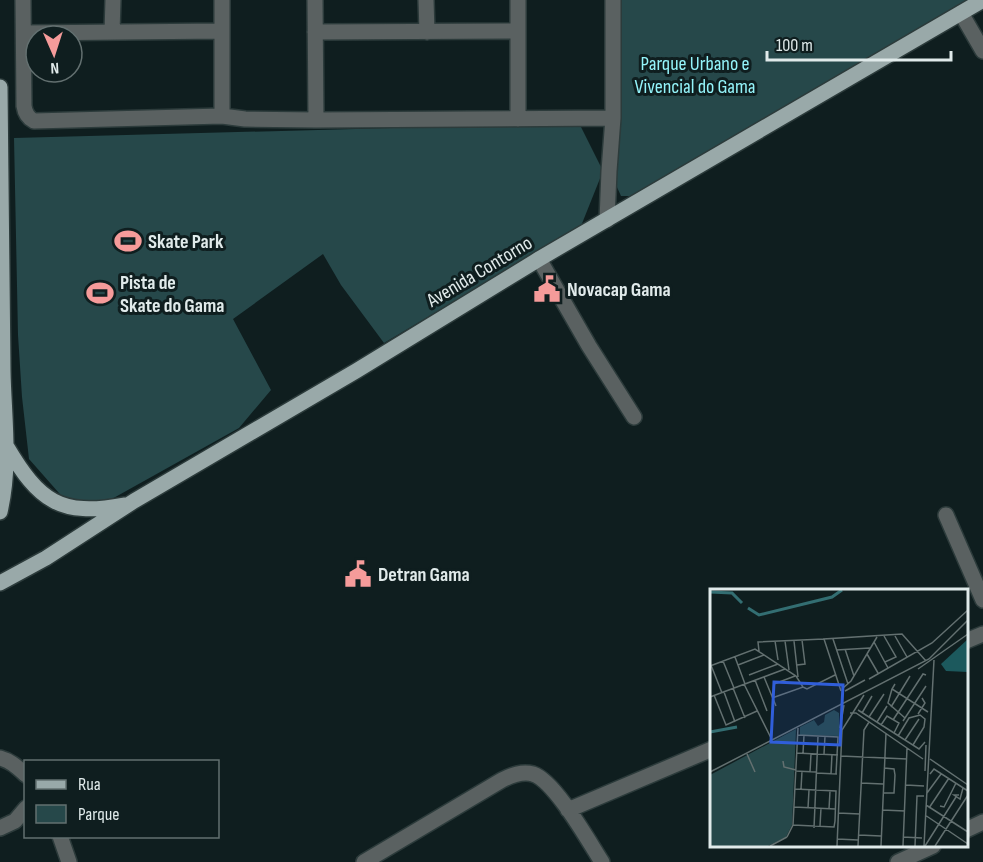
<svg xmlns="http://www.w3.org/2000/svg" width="983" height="862" viewBox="0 0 983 862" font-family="'Sofia Sans Condensed',sans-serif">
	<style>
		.green { fill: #26484a }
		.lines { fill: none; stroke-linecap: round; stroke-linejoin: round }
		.minor-casing { stroke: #2c3b3b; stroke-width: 18 }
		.major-casing { stroke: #2c3b3b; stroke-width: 18 }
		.minor { stroke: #5a6161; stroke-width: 15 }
		.major { stroke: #99a9a9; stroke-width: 15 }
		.labels { text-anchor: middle; stroke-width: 6; stroke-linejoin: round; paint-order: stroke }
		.park-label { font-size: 20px; fill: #94f4fa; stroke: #0f1e1f }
		.poi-label { font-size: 20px; font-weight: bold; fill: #e0eaea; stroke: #0f1e1f; text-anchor: start }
		.street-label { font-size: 20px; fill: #e0eaea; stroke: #0f1e1f }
		.inset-river { fill: none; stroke: #336e72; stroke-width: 3 }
		.inset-road { fill: none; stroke: #637070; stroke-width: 1.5 }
		.view { fill: #305eda; fill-opacity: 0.15; stroke: #305eda; stroke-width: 3 }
		.inset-edge { fill: none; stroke: #e0eaea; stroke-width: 3 }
	</style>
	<rect width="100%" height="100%" fill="#0f1e1f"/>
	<!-- green -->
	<path class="green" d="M620 0H970L634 196H621L616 185 620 108Z
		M579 123 603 171 581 226 384 343 341 285 323 254 233 319 271 390 239 428 110 500 66 501 29 459 22 397 18 335 14 138Z"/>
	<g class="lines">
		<defs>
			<path id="minor" d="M23 0 24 106C25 113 28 118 34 121L222 116 245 119 316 120 613 118
				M222 0V116
				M315 0 316 120
				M426 0 427 32
				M518 0V119
				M961 13 983 51
				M112 32 113 0
				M315 32 518 31
				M24 33 221 31
				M607 220 609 171 613 118V0
				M539 259 589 346 634 417
				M946 515 983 600
				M966 641 983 634
				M0 758C11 761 17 767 26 775
				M568 810 712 749
				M0 828 15 821 26 808
				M966 830 983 822
				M60 836 69 862
				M364 862 502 780C512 775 522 771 533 774 555 781 589 842 602 862
				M898 862 933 846"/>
			<path id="major" d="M0 87C1 181 2 276 3 371 4 418 11 465 0 512
				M7 447C39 501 60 517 124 505
				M0 583 46 558 134 501 356 371 539 259 983 0"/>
		</defs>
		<!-- minor casing -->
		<use href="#minor" class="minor-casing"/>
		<!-- major casing -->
		<use href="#major" class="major-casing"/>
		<!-- minor -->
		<use href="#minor" class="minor"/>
		<!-- major -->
		<use href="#major" class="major"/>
	</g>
	<!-- icons -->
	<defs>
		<symbol id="stadium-bare" viewBox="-9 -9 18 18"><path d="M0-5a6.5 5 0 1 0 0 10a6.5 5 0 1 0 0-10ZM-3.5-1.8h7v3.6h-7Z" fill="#f59b9a" stroke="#0f1e1f" stroke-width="2.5" paint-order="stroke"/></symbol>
		<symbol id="civic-bare" viewBox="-9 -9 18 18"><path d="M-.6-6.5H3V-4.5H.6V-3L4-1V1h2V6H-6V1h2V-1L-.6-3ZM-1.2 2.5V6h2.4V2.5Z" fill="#f59b9a" stroke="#0f1e1f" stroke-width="2.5" paint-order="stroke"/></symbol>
	</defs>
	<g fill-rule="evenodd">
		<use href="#stadium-bare" x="109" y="222" width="38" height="38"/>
		<use href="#civic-bare" x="528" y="270" width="38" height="38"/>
		<use href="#stadium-bare" x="81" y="274" width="38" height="38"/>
		<use href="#civic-bare" x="339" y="555" width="38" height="38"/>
	</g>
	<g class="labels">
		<!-- park labels -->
		<g class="park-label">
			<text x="695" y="70">Parque Urbano e<tspan x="695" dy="23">Vivencial do Gama</tspan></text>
		</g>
		<!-- poi labels -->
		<g class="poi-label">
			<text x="148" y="248">Skate Park</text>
			<text x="120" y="289">Pista de<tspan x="120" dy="23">Skate do Gama</tspan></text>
			<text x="567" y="296">Novacap Gama</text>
			<text x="378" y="581">Detran Gama</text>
		</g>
		<!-- street labels -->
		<g class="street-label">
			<text transform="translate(479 271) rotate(-31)" y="7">Avenida Contorno</text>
		</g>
	</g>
	<!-- overview -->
	<g transform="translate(710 589)">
		<rect width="258" height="258" fill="#0f1e1f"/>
		<path d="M124 121 129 124V147L90 146V138L104 131 108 137 114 133 115 126ZM86 140 82 236 76 248 58 257H0V186Z" fill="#26484a"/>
		<path d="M258 50V83L236 82 231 75Z" fill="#1c595d"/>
		<path class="inset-river" d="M0 3 22 4 32 14M38 19 49 26 122 8 132 1M0 143 27 138"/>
		<path class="inset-road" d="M174 47 186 68 175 73M185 47 197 68M123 50 138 95M65 52 68 71M75 52 79 81M84 52 88 88M164 53 178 79M135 60 144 87M126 61 160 59M49 62 48 53 114 50M157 65 168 84M25 68 35 95M13 72 24 99M1 76 12 104M28 76 54 66M87 76 95 75 92 51M0 77 45 60 86 87 93 98M208 80 258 45M39 86 68 75M54 88 66 117M159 90 222 54 258 21M45 91 57 122M34 95 62 151M64 95 85 87M185 95 182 100 218 123M23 99 35 129M133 99 141 92 167 48M182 100 178 114 195 129M131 102 114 50 192 45 216 72M135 102 155 91M14 103 25 133M4 106 16 136 47 122M0 108 75 80M62 109 93 98 97 100 125 86M181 118 200 87M148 121 209 160 215 153M140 124H146L213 170M152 124 162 107M208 125 215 114 212 109M159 128 174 105M183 131 213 85 216 86M193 132 216 97M167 133 177 117M171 136 177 127 189 134 184 144M130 139 134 116M87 146 128 148 126 185M188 147 199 129 210 126 215 130 214 138 203 156M195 151 209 130M86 164 128 166M93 164 94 146M37 165 45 183M114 165 115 147M131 167 197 170M220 170 258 196M73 172 74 178 86 181M85 182 106 183M215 182 216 156M0 183 219 70 258 31M100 183 101 165M106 184 127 185M121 185 122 165M220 185 224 180 258 202M151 194 173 195M196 196 214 197M91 200 92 182M173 204H184L185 186 184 180 174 179M217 204 231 185M249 206H244L250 210 253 199M216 216 258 243M230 217 234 218 246 194M84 218 125 220M98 219 99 201M219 219 239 189M119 220 120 202M172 221 195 222M128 224 150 225M215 226 258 255M83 236 124 238 125 232 126 202 85 200M110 237 111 219M104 239 108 147M149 246 171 247M77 248 83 236 88 139M193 248 212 249M127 250 148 251M60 257 77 248M127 257 132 141 154 106M148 257 154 141 159 133M171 257 176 144M193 257 197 159M205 257 207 207H214M214 257 224 71M215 257 246 208M225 257 258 206"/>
		<path class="view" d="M64 93 133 96 130 156 61 153Z"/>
		<rect width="258" height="258" class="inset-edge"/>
	</g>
	<!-- legend -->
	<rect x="24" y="760" width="195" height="78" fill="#0f1e1f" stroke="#637070" stroke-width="1.5"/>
	<rect x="36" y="780" width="30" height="9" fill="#99a9a9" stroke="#637070" stroke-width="1.5"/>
	<text x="78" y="790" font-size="18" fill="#e0eaea">Rua</text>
	<rect x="36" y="805" width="30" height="18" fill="#26484a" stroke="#637070" stroke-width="1.5"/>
	<text x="78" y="820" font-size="18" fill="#e0eaea">Parque</text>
	<!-- north arrow -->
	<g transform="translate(54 54) rotate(177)"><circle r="28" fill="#0f1e1f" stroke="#637070" stroke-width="1.5"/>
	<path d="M0-4.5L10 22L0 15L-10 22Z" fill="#f59b9a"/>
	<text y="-9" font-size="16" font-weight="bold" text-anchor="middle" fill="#e0eaea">N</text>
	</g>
	<!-- scale -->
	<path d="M767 51v9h184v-9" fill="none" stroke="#e0eaea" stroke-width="3"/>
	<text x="776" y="51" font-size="18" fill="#e0eaea" stroke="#0f1e1f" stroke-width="4.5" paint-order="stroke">100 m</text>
</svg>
